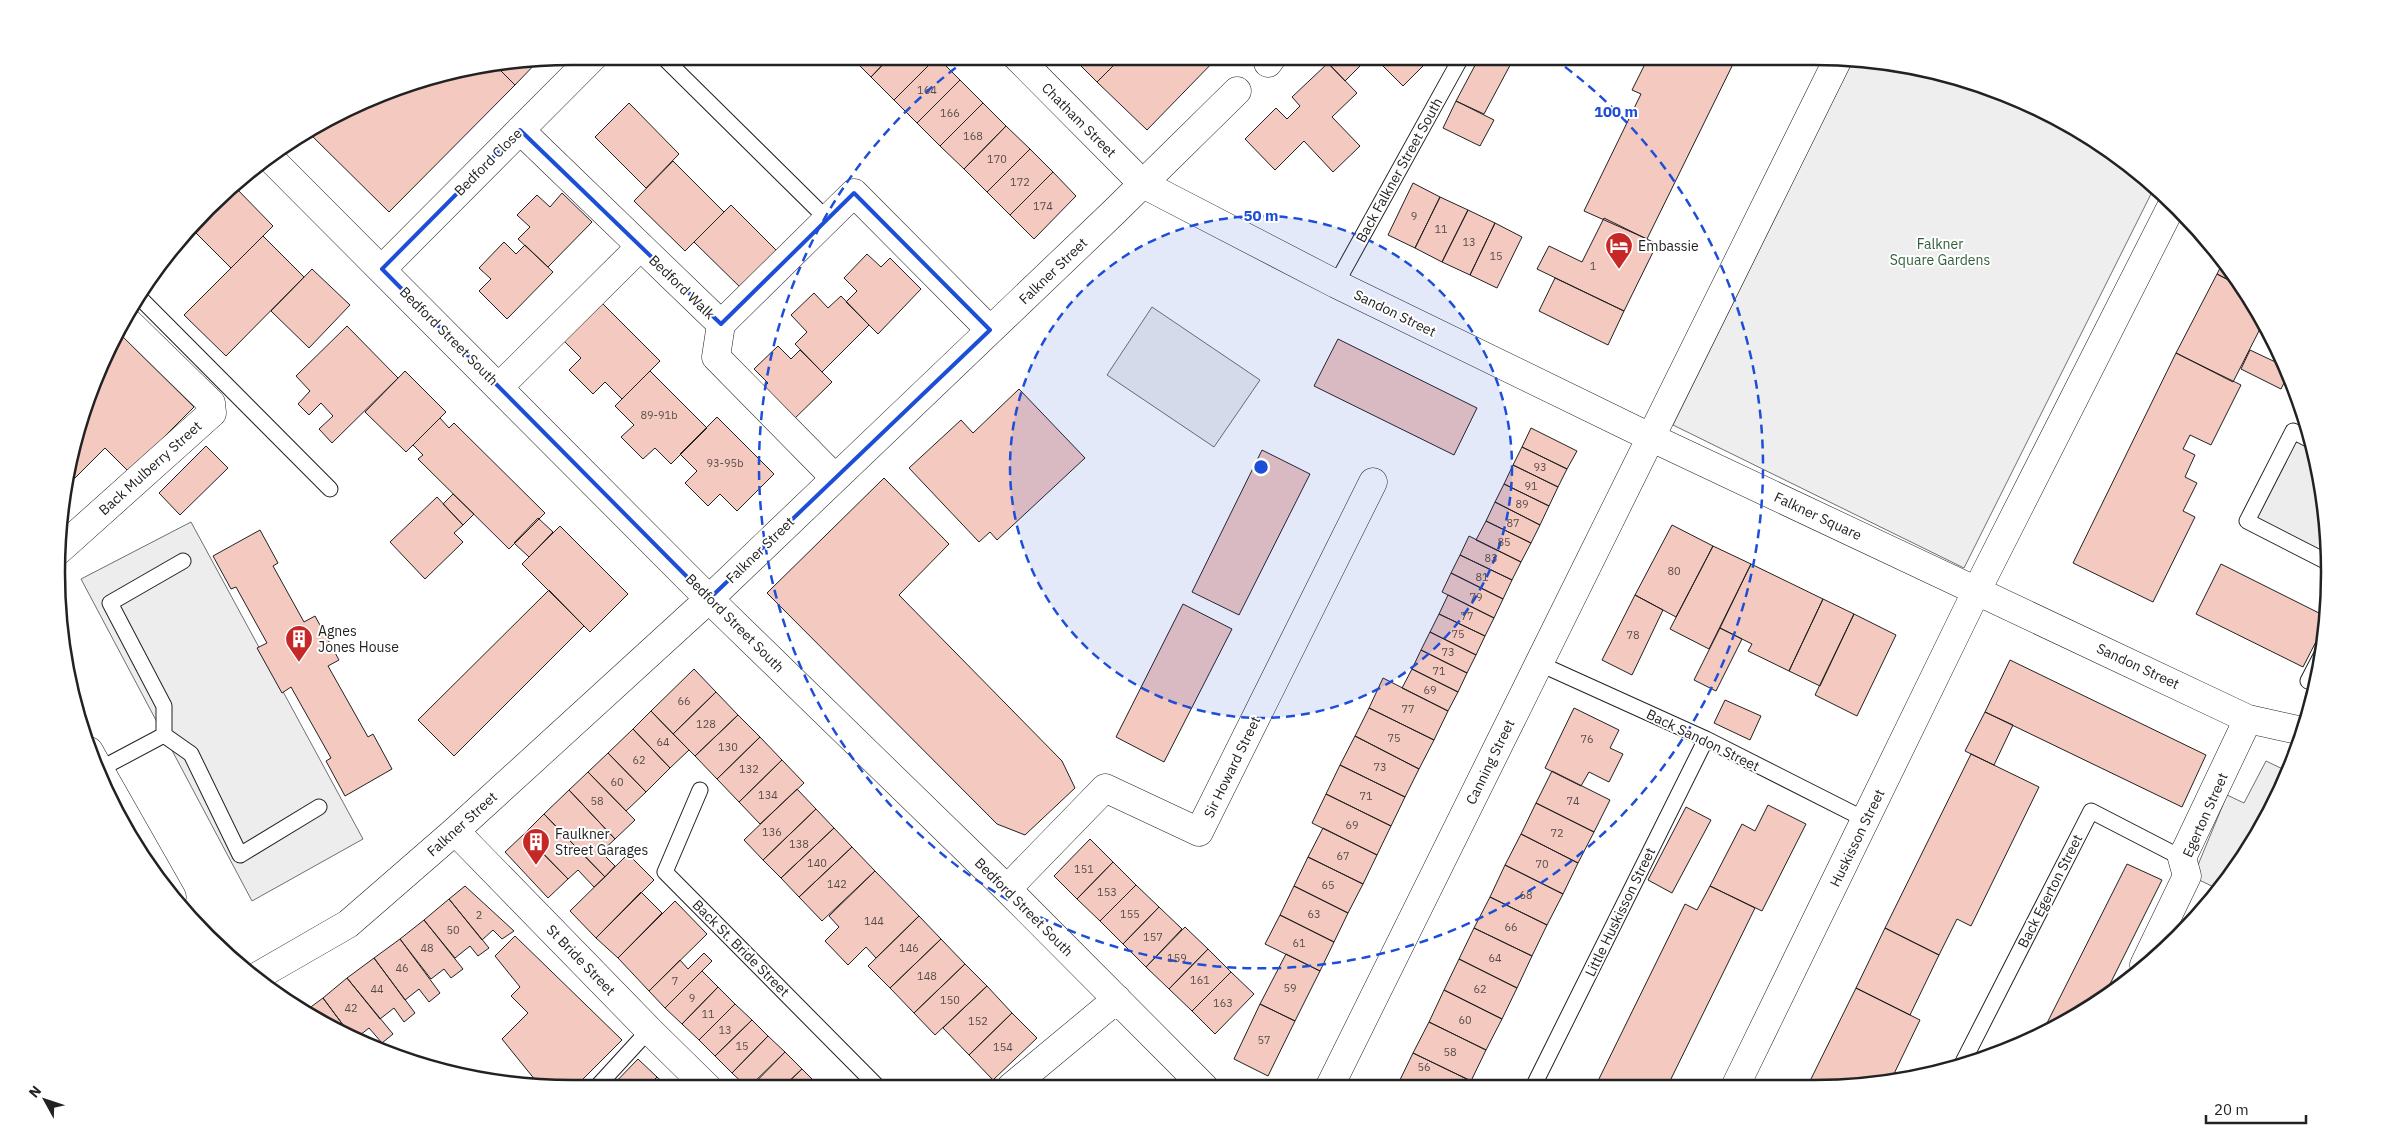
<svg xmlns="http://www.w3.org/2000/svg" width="2386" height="1145" viewBox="0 0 2386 1145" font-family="'IBM Plex Sans',sans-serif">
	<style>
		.green { fill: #eee; stroke: #6f6f6f }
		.parking { fill: #ededed; stroke: #6f6f6f }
		.building { fill: #f3c9c0; stroke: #222 }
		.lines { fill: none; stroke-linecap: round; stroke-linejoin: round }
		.lane-casing { stroke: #222; stroke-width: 17 }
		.street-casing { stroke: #222; stroke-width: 29 }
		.primary-casing { stroke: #222; stroke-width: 29 }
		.lane { stroke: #fff; stroke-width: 15 }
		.street { stroke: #fff; stroke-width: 28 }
		.primary { stroke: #fff; stroke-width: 28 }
		.marked { fill: none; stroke: #1d4ed8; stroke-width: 4; stroke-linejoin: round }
		.ring { fill: none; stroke: #1d4ed8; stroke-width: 2.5; stroke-dasharray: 9 6 }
		.labels { text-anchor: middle; stroke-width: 4; stroke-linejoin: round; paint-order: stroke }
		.number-label { font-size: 11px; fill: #564c4a }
		.street-label { font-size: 14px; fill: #222; stroke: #fff }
		.park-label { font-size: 14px; fill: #2f5e38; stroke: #fff }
		.poi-label { font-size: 14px; fill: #222; stroke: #fff; text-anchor: start }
		.rim { fill: none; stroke: #222; stroke-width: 2.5 }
		.centre { fill: #1d4ed8; stroke: #fff; stroke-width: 2.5 }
		.ring-label { font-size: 15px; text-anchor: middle; font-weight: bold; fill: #1d4ed8; stroke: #fff; stroke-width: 4; stroke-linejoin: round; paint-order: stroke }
	</style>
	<rect width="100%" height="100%" fill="#fff"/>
	<!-- green -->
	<path class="green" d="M1853 60 1914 66 2011 96 2101 143 2154 188 1964 568 1673 425Z
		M1152 307 1260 380 1214 447 1107 375Z
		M2266 761 2289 772 2223 887 2220 890 2193 877 2227 795 2244 803Z"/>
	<!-- parking -->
	<path class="parking" d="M2293 431 2310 440 2320 472 2329 563 2247 521Z
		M191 522 363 839 252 901 81 579Z"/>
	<!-- building -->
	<path class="building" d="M850 56H891L871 77Z
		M891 56H936L937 57 894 100 871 77Z
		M1071 56H1123L1097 82Z
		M1123 56H1219L1147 130 1097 82Z
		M1321 56H1370L1345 81Z
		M1373 56H1421L1427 62 1403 86Z
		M1480 56H1515L1484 114 1456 101Z
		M1649 56H1737L1647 239 1584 211 1641 94 1632 90Z
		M937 57 960 80 917 123 894 100Z
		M540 59 515 85 494 64Z
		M1328 63 1357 93 1332 117 1360 146 1333 172 1304 141 1275 170 1245 139 1276 108 1287 119 1300 106 1292 97Z
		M494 64 515 85 389 212 307 131 406 84 472 66Z
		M960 80 983 103 940 146 917 123Z
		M1456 101 1494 120 1480 146 1443 128Z
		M629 103 679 154 646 188 595 137Z
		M983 103 1006 126 964 169 940 146Z
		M1006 126 1030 149 987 192 964 169Z
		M1030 149 1053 172 1010 215 987 192Z
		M673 161 724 212 685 251 634 201Z
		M1053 172 1076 196 1034 239 1010 215Z
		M1413 183 1440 197 1415 248 1388 235Z
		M234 186 273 226 231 268 190 227Z
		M562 193 592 222 548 267 518 239 530 227 517 215 537 195 550 207Z
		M1440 197 1468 210 1442 262 1415 248Z
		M731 205 781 255 745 292 694 242Z
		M1468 210 1495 223 1470 275 1442 262Z
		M1604 218 1657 244 1624 311 1537 269 1549 246 1582 262Z
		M1495 223 1522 237 1497 288 1470 275Z
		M263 236 304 277 226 356 184 315Z
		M504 242 516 254 525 245 553 272 507 319 479 291 491 279 479 268Z
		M867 254 881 267 890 258 921 289 878 334 846 302 857 291 844 278Z
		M2223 262 2243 286 2244 288 2217 274Z
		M312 269 350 305 309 348 271 311Z
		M2217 274 2244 288 2263 323 2233 382 2176 353Z
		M1555 278 1624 311 1608 345 1539 311Z
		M814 293 828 308 841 296 869 325 822 372 795 344 807 332 791 315Z
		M602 303 660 361 622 399 605 382 593 394 569 370 581 358 564 341Z
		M347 326 398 378 332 443 319 429 333 416 321 403 309 415 298 404 310 391 296 376Z
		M117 331 194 407 129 472 105 448 70 483 65 478 66 472 95 375Z
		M1338 339 1477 408 1454 455 1314 386Z
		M778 346 791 359 800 350 832 382 788 425 756 394 768 383 754 369Z
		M2250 350 2286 367 2289 373 2281 389 2241 369Z
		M2176 353 2241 385 2211 445 2190 435 2183 449 2195 455 2185 477 2197 483 2183 511 2195 517 2153 602 2073 563Z
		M405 371 446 412 406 452 365 412Z
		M650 371 707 428 671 464 655 448 643 459 621 437 634 425 615 406Z
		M1019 389 1085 458 997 540 990 532 979 542 909 468 961 420 973 433Z
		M717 417 774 474 737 511 720 494 708 506 685 483 697 471 680 454Z
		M440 418 449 428 454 423 545 513 509 549 418 459 423 455 413 445Z
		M1531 428 1577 451 1567 469 1522 447Z
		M206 446 228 468 180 515 159 493Z
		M1522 447 1567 469 1558 487 1513 465Z
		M1262 450 1310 474 1239 615 1192 592Z
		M1513 465 1558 487 1549 506 1504 484Z
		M884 478 949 544 899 595 1062 761 1075 788 1025 835 997 824 767 593Z
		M1504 484 1549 506 1540 525 1495 502Z
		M453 494 474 514 463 525 443 504Z
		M437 497 463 525 454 533 463 542 425 579 390 542Z
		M1495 502 1540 525 1531 543 1486 521Z
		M538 518 553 532 529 557 514 543Z
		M1486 521 1531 543 1521 562 1476 540Z
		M1672 525 1713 546 1676 617 1635 595Z
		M560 526 628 594 590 632 522 564Z
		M260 530 278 563 273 566 304 622 315 616 339 660 328 666 368 737 373 734 392 769 345 796 326 761 331 758 291 687 282 693 257 648 267 643 236 587 231 589 213 556Z
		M1469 536 1521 562 1512 580 1460 555Z
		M1713 546 1751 564 1709 649 1670 629Z
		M1460 555 1512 580 1503 599 1451 573Z
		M1751 564 1823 599 1789 671 1748 651 1752 644 1720 628Z
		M2221 564 2325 616V624L2303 667 2196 614Z
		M1451 573 1503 599 1494 618 1442 592Z
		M549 590 584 626 454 756 418 720Z
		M1448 595 1494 618 1485 636 1439 614Z
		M1635 595 1663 610 1632 675 1602 660Z
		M1823 599 1854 614 1820 686 1789 671Z
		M1183 604 1232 629 1164 762 1116 737Z
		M1439 614 1485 636 1476 655 1430 632Z
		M1854 614 1896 635 1857 716 1815 695Z
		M1720 628 1742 639 1716 691 1694 680Z
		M1430 632 1476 655 1467 673 1421 650Z
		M1421 650 1467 673 1458 692 1412 669Z
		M2010 660 2206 755 2182 807 1985 712Z
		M694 669 716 692 673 734 651 711Z
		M1412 669 1458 692 1448 711 1402 688Z
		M1383 678 1448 711 1434 740 1369 708Z
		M716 692 738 715 695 756 673 734Z
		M1725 700 1761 716 1750 740 1714 723Z
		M1369 708 1434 740 1419 769 1355 736Z
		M1574 708 1619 730 1610 748 1623 754 1609 782 1589 772 1581 786 1545 768Z
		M651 711 689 750 670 768 633 729Z
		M1985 712 2013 725 1994 765 1965 751Z
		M738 715 760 737 717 779 695 756Z
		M633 729 670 768 646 792 608 753Z
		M1355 736 1419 769 1405 797 1340 765Z
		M760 737 782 760 739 802 717 779Z
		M608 753 646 792 626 811 588 772Z
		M1971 754 2039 787 1971 926 1957 919 1939 955 1885 928Z
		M782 760 804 783 760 824 739 802Z
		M1340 765 1405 797 1391 826 1326 794Z
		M1552 771 1610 800 1594 832 1536 803Z
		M588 772 635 820 615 839 569 790Z
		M797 789 816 809 763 860 744 840Z
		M569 790 615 839 601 852 615 866 605 877 544 814Z
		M1326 794 1391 826 1377 855 1312 823Z
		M1536 803 1594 832 1578 863 1521 834Z
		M1768 805 1806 824 1762 911 1710 886 1742 824 1755 831Z
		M1686 807 1711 820 1672 893 1648 880Z
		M816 809 834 828 781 878 763 860Z
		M544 814 605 877 594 887 578 870 568 879 524 834Z
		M834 828 852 847 799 897 781 878Z
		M1323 828 1377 855 1363 884 1308 857Z
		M524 834 568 879 548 898 505 852Z
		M1521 834 1578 863 1563 894 1505 865Z
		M1090 839 1113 862 1077 899 1054 876Z
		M852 847 875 871 822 921 799 897Z
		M628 854 654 880 596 938 570 911Z
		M1308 857 1363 884 1348 913 1294 886Z
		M1113 862 1136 885 1100 921 1077 899Z
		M2127 864 2162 880 2104 996 2043 1031Z
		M1505 865 1563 894 1547 925 1490 897Z
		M875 871 919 916 876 958 866 947 848 965 825 941 839 927 829 916Z
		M1136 885 1159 907 1123 944 1100 921Z
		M465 886 514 931 502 939 493 930 482 940 449 899Z
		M1294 886 1348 913 1334 942 1280 915Z
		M1710 886 1755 908 1668 1085H1596L1685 904 1697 910Z
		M641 892 662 913 618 958 596 938Z
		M1490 897 1547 925 1532 956 1474 928Z
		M449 899 489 948 478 956 470 946 455 958 424 920Z
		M675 901 707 934 649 991 618 958Z
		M1159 907 1182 929 1146 967 1123 944Z
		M1280 915 1334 942 1320 971 1265 944Z
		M919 916 941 939 890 988 868 966Z
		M424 920 463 969 451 978 444 969 431 979 400 939Z
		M1185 927 1208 949 1169 989 1146 967Z
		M1474 928 1532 956 1517 988 1459 959Z
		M1885 928 1939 955 1910 1015 1856 988Z
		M515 936 622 1040 573 1089 540 1086 502 1039 528 1013 511 996 520 987 495 956Z
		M400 939 440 993 429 1002 419 989 405 1000 374 958Z
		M941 939 965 964 914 1013 890 988Z
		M1208 949 1231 972 1192 1011 1169 989Z
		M704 953 712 961 665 1008 649 991 680 960 688 969Z
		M1286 954 1320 971 1295 1021 1260 1004Z
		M374 958 415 1013 404 1022 394 1008 380 1019 347 978Z
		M1459 959 1517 988 1502 1019 1444 990Z
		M965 964 987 986 935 1035 914 1013Z
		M702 971 718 987 682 1024 665 1008Z
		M1231 972 1254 994 1215 1034 1192 1011Z
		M347 978 393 1034 382 1043 369 1028 355 1039 352 1037 323 998Z
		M987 986 1012 1013 969 1055 943 1028Z
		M718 987 735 1004 699 1040 682 1024Z
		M1856 988 1920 1020 1890 1082 1881 1084 1808 1085Z
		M1444 990 1502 1019 1486 1050 1429 1022Z
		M323 998 352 1037 304 1012Z
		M735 1004 752 1020 715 1056 699 1040Z
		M1260 1004 1295 1021 1268 1076 1234 1059Z
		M1012 1013 1037 1038 993 1080 969 1055Z
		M752 1020 768 1036 732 1073 715 1056Z
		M1429 1022 1486 1050 1471 1081 1413 1053Z
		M768 1036 785 1052 748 1088 732 1073Z
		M785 1052 802 1069 782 1088H750Z
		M1413 1053 1471 1081 1469 1086 1398 1084Z
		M638 1059 657 1077 646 1088 609 1089Z
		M802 1069 818 1085 815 1088H782Z
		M657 1077 669 1088H646Z"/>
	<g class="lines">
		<defs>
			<path id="lane" d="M662 56 827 219
				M1336 284 1462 56
				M138 296 330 489
				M2310 440 2293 431 2247 521 2329 563
				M1538 663 1706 739 1866 820
				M2308 681 2322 654
				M164 735 191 754 240 855 319 807
				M100 769 164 735V706L110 603 183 561
				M700 790 665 872 879 1088
				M1963 1062 2091 811 2182 858
				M1534 1085 1706 739
				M595 1089 649 1030"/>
			<path id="street" d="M1016 56 1143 184 1336 284 1650 437 2248 719 2302 731
				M1268 63 1273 56
				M520 130 721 324 716 357 835 478
				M268 156 709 599 1007 889 1204 1087
				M382 269 594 56
				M721 324 854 193 990 330
				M499 387 640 247
				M58 551 212 413 211 403 124 318
				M455 831 649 1030 708 1088
				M1007 889 1105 788 1199 832 1373 482
				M2144 965 2187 876 2182 858 2248 719
				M256 977 348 924 455 831 709 599 1114 212 1237 91
				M1736 1085 1977 590 2173 203
				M1330 1086 1838 59
				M1011 1087 1117 999"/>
			<path id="primary" d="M89 751 172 897"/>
		</defs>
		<!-- lane casing -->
		<use href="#lane" class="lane-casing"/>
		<!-- street casing -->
		<use href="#street" class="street-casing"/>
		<!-- primary casing -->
		<use href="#primary" class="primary-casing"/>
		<!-- lane -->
		<use href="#lane" class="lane"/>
		<!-- street -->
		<use href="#street" class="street"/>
		<!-- primary -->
		<use href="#primary" class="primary"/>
	</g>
	<!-- marked area -->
	<path class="marked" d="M520 130 721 324 854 193 990 330 709 599 382 269Z"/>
	<!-- distance rings -->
	<circle cx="1261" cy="467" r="251" fill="#1d4ed8" fill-opacity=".12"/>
	<g class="ring">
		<circle cx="1261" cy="467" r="251"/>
		<path d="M1553 58A502 502 0 1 1 969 58"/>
	</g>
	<!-- icons -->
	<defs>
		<symbol id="hotel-pin" viewBox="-11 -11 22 30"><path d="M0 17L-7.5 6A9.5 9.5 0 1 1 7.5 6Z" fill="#c62828" stroke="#fff"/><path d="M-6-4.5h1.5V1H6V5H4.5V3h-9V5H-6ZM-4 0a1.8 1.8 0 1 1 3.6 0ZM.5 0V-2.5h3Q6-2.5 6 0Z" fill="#fff"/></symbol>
		<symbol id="building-pin" viewBox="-11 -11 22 30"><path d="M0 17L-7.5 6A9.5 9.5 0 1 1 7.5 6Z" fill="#c62828" stroke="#fff"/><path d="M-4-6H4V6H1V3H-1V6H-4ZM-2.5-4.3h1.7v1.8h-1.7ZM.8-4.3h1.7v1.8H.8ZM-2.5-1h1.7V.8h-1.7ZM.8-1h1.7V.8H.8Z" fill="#fff"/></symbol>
	</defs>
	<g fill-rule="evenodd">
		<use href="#hotel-pin" x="1603" y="230" width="32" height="43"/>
		<use href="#building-pin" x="283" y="623" width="32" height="43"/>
		<use href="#building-pin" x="520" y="826" width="32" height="43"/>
	</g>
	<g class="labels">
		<!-- number labels -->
		<g class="number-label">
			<text x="927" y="94">164</text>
			<text x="950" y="117">166</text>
			<text x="973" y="140">168</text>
			<text x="997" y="163">170</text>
			<text x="1020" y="186">172</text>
			<text x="1043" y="210">174</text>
			<text x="1414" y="220">9</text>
			<text x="1441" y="233">11</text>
			<text x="1469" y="246">13</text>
			<text x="1496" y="260">15</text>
			<text x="1593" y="270">1</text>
			<text x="659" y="419">89-91b</text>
			<text x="725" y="467">93-95b</text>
			<text x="1540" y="471">93</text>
			<text x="1531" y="490">91</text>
			<text x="1522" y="508">89</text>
			<text x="1513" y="527">87</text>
			<text x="1504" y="546">85</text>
			<text x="1491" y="562">83</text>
			<text x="1674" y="575">80</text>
			<text x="1482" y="581">81</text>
			<text x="1476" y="601">79</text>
			<text x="1467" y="620">77</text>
			<text x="1458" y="638">75</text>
			<text x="1633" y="639">78</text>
			<text x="1448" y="656">73</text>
			<text x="1439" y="675">71</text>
			<text x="1430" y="694">69</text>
			<text x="684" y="705">66</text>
			<text x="1408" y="713">77</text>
			<text x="706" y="728">128</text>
			<text x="1394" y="742">75</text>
			<text x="1587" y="743">76</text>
			<text x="663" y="746">64</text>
			<text x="728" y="751">130</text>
			<text x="639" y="764">62</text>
			<text x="1380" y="771">73</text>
			<text x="749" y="773">132</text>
			<text x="617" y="786">60</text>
			<text x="768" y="799">134</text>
			<text x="1366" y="800">71</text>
			<text x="597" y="805">58</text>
			<text x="1573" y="805">74</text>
			<text x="1352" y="829">69</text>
			<text x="772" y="836">136</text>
			<text x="1557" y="837">72</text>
			<text x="799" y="848">138</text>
			<text x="1343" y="860">67</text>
			<text x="817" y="867">140</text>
			<text x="1542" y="868">70</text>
			<text x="1084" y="873">151</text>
			<text x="837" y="888">142</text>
			<text x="1328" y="889">65</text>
			<text x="1107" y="896">153</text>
			<text x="1526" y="899">68</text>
			<text x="1130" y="918">155</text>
			<text x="1314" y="918">63</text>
			<text x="479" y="919">2</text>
			<text x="874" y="925">144</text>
			<text x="1511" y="931">66</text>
			<text x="453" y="934">50</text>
			<text x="1153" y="941">157</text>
			<text x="1299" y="947">61</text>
			<text x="427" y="952">48</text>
			<text x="909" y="952">146</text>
			<text x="1177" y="962">159</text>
			<text x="1495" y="962">64</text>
			<text x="402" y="972">46</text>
			<text x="927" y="980">148</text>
			<text x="1200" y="984">161</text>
			<text x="675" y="985">7</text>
			<text x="1290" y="992">59</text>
			<text x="377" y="993">44</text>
			<text x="1480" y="993">62</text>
			<text x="692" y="1002">9</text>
			<text x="950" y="1004">150</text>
			<text x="1223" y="1007">163</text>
			<text x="351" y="1012">42</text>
			<text x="708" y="1018">11</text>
			<text x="1465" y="1024">60</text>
			<text x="978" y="1025">152</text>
			<text x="725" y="1034">13</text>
			<text x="1264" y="1044">57</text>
			<text x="742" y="1050">15</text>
			<text x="1003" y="1051">154</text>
			<text x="1450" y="1056">58</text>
			<text x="1424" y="1071">56</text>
		</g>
		<!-- street labels -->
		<g class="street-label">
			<text transform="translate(1079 120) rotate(45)" y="5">Chatham Street</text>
			<text transform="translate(488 162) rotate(-45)" y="5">Bedford Close</text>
			<text transform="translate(1399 170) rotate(-61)" y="5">Back Falkner Street South</text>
			<text transform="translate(1053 271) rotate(-44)" y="5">Falkner Street</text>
			<text transform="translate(682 287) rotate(44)" y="5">Bedford Walk</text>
			<text transform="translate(1395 313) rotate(26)" y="5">Sandon Street</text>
			<text transform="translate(449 336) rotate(45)" y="5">Bedford Street South</text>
			<text transform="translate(150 468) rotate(-42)" y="5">Back Mulberry Street</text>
			<text transform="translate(1818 516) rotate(25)" y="5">Falkner Square</text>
			<text transform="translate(760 550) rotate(-44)" y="5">Falkner Street</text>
			<text transform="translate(735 623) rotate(45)" y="5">Bedford Street South</text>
			<text transform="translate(2138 666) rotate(25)" y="5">Sandon Street</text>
			<text transform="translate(1703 740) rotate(26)" y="5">Back Sandon Street</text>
			<text transform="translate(1490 762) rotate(-64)" y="5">Canning Street</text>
			<text transform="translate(1232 767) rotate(-64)" y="5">Sir Howard Street</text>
			<text transform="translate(2205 815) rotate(-66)" y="5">Egerton Street</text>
			<text transform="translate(462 824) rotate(-42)" y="5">Falkner Street</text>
			<text transform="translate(1857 838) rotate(-64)" y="5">Huskisson Street</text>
			<text transform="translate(2050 891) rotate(-63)" y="5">Back Egerton Street</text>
			<text transform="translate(1024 907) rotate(45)" y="5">Bedford Street South</text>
			<text transform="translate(1620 912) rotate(-64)" y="5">Little Huskisson Street</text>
			<text transform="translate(741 948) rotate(45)" y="5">Back St. Bride Street</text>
			<text transform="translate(581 960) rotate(46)" y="5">St Bride Street</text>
		</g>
		<!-- park labels -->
		<g class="park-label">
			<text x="1940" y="249">Falkner<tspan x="1940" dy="16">Square Gardens</tspan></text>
		</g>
		<!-- poi labels -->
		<g class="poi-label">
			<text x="1638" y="251">Embassie</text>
			<text x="318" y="636">Agnes<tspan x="318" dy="16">Jones House</tspan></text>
			<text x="555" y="839">Faulkner<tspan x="555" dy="16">Street Garages</tspan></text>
		</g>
	</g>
	<!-- crop -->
	<path d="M0 0H2386V1145H0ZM572 65H1814A507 507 0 0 1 2321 572V573A507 507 0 0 1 1814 1080H572A507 507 0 0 1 65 573V572A507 507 0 0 1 572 65Z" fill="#fff" fill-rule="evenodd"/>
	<path class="rim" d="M572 65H1814A507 507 0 0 1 2321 572V573A507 507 0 0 1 1814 1080H572A507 507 0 0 1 65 573V572A507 507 0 0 1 572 65Z"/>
	<circle cx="1261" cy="467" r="8" class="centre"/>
	<g class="ring-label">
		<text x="1616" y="117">100 m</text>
		<text x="1261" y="221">50 m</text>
	</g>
	<!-- north arrow -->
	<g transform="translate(45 1100) rotate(310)" stroke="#ffffff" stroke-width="4" paint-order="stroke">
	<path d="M0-4L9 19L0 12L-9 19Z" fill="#222222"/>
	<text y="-8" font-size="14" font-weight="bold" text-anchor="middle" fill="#222222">N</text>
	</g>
	<!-- scale -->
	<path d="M2206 1115v8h100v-8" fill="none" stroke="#222222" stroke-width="2.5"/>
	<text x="2214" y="1115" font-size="15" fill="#222222" stroke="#ffffff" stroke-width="4" paint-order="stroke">20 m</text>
</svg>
